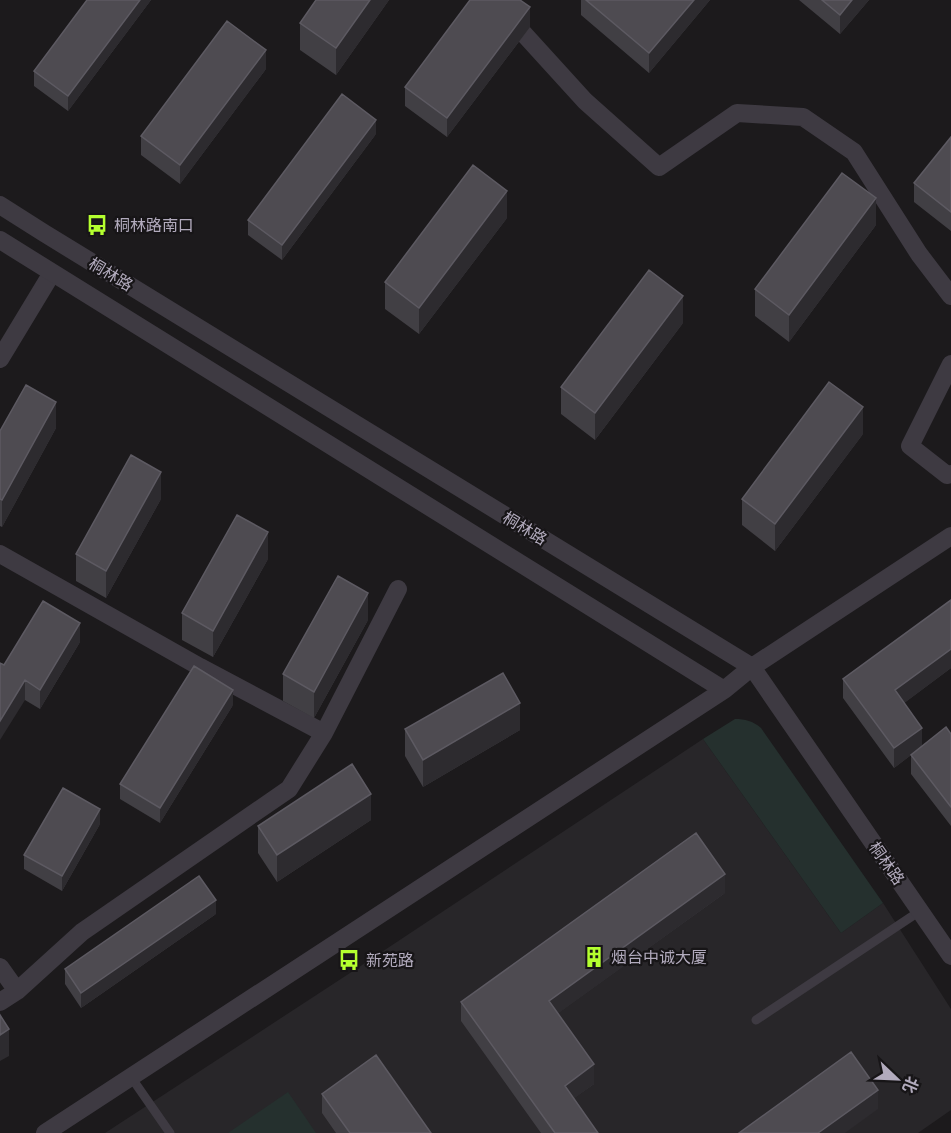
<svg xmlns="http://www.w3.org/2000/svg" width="951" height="1133" viewBox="0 0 951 1133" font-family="'Exo 2','Noto Sans SC',sans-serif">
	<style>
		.built { fill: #282629 }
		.green { fill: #25302e }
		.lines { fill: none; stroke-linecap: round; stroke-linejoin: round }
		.service { stroke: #3e3a42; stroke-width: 9 }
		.minor { stroke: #3e3a42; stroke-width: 18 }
		.tertiary { stroke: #3e3a42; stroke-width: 18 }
		.wall { fill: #413f44 }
		.shaded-wall { fill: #2d2b2f }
		.building { fill: #4e4b51; stroke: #5d5a62; stroke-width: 1.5 }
		.labels { text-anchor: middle; stroke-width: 4.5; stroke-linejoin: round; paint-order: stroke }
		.poi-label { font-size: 16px; fill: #b2abbd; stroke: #171517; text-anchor: start }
		.street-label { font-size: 16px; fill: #b2abbd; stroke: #171517 }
	</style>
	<rect width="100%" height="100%" fill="#1c1a1c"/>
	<!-- built -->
	<path class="built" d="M703 739 841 933 883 903 951 1009V1110L918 1133H105L350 973Z"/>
	<!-- green -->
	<path class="green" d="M735 719C745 719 753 721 761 728L883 903 841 933 703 739Z
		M288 1092 316 1133H228Z"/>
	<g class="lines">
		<!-- service -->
		<path class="service" d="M756 1020 920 911
			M131 1077 170 1133"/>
		<!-- minor -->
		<path class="minor" d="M493 0 585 101 659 167 737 113 803 117 854 152 919 254 951 296
			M0 359 52 273
			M951 364 910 446 947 475 951 474
			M0 554 200 667 324 733
			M0 967 17 991
			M0 1002 17 991 82 932 289 789 324 733 398 589"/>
		<!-- tertiary -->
		<path class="tertiary" d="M0 205 44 233 752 667 951 956
			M0 240 724 690
			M45 1133 724 690 752 667 951 536"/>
	</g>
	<!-- wall -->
	<path class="wall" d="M87 0H151L68 111 34 86V71Z
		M316 0H389L336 75 300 50V23Z
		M581 0H710L649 73 581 15Z
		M799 0H869L840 34Z
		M530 27 447 137 405 106V87Z
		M266 69 180 184 141 155V136Z
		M376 134 282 260 248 235V220Z
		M951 137V231L914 202V183Z
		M507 218 419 334 385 309V282Z
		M876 225 789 342 755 316V289Z
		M683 323 595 440 561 414V387Z
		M56 428 2 527 0 526V431Z
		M863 434 775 551 742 525V499Z
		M161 499 106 598 76 581V554Z
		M268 559 213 657 182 640V613Z
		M951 600V668L904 703 922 746 951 734V826L911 774V755L894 768 843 698V679Z
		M368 620 314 718 283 701V674Z
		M80 642 40 709 25 700 4 665Z
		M233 705 160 823 120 799V784Z
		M405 729 520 730 423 787 405 756Z
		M371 820 277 882 258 853V826Z
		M100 824 62 891 24 869V855Z
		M725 893 558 1013 594 1084 574 1098 598 1133H541L461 1021V1002Z
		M216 914 81 1008 65 984V969Z
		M322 1094 431 1133H336L322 1113Z"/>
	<!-- shaded-wall -->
	<path class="shaded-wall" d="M140 0H151L68 111V96Z
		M370 0H389L336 75V48Z
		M694 0H710L649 73V53Z
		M852 0H869L840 34V15Z
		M530 7V27L447 137V118Z
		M266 50V69L180 184V165Z
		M376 120V134L282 260V245Z
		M507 191V218L419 334V308Z
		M876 198V225L789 342V315Z
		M683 296V323L595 440V413Z
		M56 402V428L2 527V500Z
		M863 407V434L775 551V524Z
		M161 472V499L106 598V571Z
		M268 532V559L213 657V631Z
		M368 593V620L314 718V692Z
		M80 623V642L40 709V690Z
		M951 649V668L895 710V690Z
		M25 680V700L0 740V721Z
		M233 690V705L160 823V808Z
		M520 703V730L423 787V760Z
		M922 728V747L894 768V748Z
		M371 794V820L277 882V855Z
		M100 809V824L62 891V876Z
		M725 874V893L549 1020V1001Z
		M216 900V914L81 1008V993Z
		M9 1029V1056L0 1061V1035Z
		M594 1064V1084L565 1105V1086Z
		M878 1090V1109L845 1133H818Z"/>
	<!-- building -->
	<path class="building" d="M87 0H140L68 96 34 71Z
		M316 0H370L336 48 300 23Z
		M470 0H520L530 7 447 118 405 87Z
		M586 0H694L649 53Z
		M822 0H852L840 15Z
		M227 21 266 50 180 165 141 136Z
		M342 94 376 120 282 245 248 220Z
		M951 137V212L914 183Z
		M473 165 507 191 419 308 385 282Z
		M842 173 876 198 789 315 755 289Z
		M649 270 683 296 595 413 561 387Z
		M829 382 863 407 775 524 742 499Z
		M26 385 56 402 2 500 0 499V431Z
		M131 455 161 472 106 571 76 554Z
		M237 515 268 532 213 631 182 613Z
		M338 576 368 593 314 692 283 674Z
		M951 600V649L895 690 922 728 894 748 843 679Z
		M43 601 80 623 40 690 25 680 0 721V663L4 665Z
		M194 666 233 690 160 808 120 784Z
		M503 673 520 703 423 760 405 729Z
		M946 727 951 734V807L911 755Z
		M352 764 371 794 277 855 258 826Z
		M63 788 100 809 62 876 24 855Z
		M696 833 725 874 549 1001 594 1064 565 1086 598 1133H555L461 1002Z
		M199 876 216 900 81 993 65 969Z
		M0 1015 9 1029 0 1035Z
		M851 1052 878 1090 818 1133H739Z
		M376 1055 431 1133H350L322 1094Z"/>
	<!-- icons -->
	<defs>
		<symbol id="bus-bare" viewBox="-9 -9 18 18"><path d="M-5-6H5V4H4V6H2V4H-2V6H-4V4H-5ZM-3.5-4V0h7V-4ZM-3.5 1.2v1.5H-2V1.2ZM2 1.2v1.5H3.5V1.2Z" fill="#b4ff2f" stroke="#171517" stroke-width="2.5" paint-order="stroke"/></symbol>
		<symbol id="building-bare" viewBox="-9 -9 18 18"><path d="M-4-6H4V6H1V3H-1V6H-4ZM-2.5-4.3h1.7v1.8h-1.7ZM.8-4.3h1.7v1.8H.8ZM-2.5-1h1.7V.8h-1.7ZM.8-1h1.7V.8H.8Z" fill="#b4ff2f" stroke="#171517" stroke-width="2.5" paint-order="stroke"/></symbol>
	</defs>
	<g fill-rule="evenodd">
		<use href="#bus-bare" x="82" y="210" width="30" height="30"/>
		<use href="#building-bare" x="579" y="942" width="30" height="30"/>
		<use href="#bus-bare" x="334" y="945" width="30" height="30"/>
	</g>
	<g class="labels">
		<!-- poi labels -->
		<g class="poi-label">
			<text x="114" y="231">桐林路南口</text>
			<text x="611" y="963">烟台中诚大厦</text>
			<text x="366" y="966">新苑路</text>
		</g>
		<!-- street labels -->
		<g class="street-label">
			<text transform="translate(111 274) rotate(31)" y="6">桐林路</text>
			<text transform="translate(525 528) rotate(31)" y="6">桐林路</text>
			<text transform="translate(887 863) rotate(55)" y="6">桐林路</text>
		</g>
	</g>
	<!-- north arrow -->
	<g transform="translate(897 1079) rotate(113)" stroke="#171517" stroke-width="4.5" paint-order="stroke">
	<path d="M0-4.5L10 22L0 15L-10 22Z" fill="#b2abbd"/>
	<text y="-9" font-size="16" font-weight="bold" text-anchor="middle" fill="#b2abbd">北</text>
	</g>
</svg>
